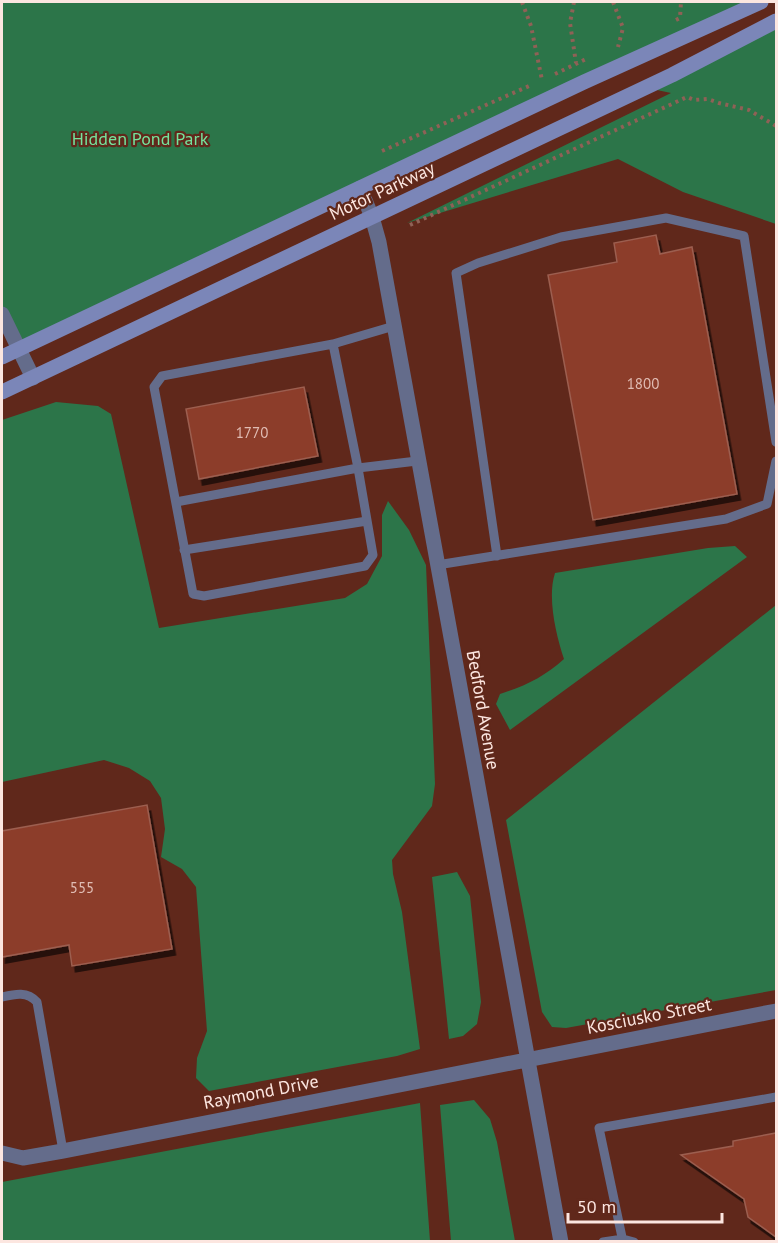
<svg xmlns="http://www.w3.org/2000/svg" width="778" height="1243" viewBox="0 0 778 1243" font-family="'PT Sans',sans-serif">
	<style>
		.green { fill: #2c7549 }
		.building { fill: #8c3c2b; stroke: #9c5e4f; stroke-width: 1.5; filter: url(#shadow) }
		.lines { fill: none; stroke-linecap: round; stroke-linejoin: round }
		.path { stroke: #8f6156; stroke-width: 4; stroke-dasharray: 3 4.5; stroke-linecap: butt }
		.service { stroke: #646c8b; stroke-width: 9 }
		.minor { stroke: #646c8b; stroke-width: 15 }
		.secondary { stroke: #7b86b8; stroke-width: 15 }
		.labels { text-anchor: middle; stroke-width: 4.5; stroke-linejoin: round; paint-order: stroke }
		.number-label { font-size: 15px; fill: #e0bcb3 }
		.park-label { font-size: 18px; fill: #75e39d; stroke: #60281b }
		.street-label { font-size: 18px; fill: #fce6e0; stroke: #60281b }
	</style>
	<defs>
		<filter id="shadow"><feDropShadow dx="3.5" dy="6" stdDeviation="0" flood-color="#0009"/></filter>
	</defs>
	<rect width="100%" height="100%" fill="#60281b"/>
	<!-- green -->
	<path class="green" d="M2 2H761L19 349 2 314Z
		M776 21V224L683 192 618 159 407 223 671 93 657 90Z
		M56 402 98 406 111 414 159 628 345 598 367 584 382 556V515L388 501 409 530 426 565 435 784 432 806 392 860 393 874 402 912 420 1049 397 1056 209 1091 196 1078 197 1058 207 1031 196 887 182 869 161 857 165 829 161 798 150 781 129 768 104 760 2 782V420Z
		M735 546 747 557 510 730 496 704 500 694C525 686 544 677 564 659 556 635 547 597 555 573L708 548Z
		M776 605V990L566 1028 552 1027 542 1012 506 820Z
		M457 872 470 896 481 1002 477 1024 463 1036 449 1039 432 877Z
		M474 1100 490 1119 497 1142 515 1241H451L440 1105Z
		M420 1103 430 1241H2V1182Z"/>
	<!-- building -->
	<path class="building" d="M656 235 660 254 692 247 737 494 593 520 548 275 617 262 614 243Z
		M304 387 318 456 199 479 186 409Z
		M147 805 172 949 72 966 69 945 2 957V831Z
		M776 1133V1237L748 1217 744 1199 681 1155 733 1146V1141Z"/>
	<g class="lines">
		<!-- path -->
		<path class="path" d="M522 2 531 26 542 80
			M574 2 570 23 576 63
			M613 2 623 28 618 47
			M676 20 680 18 681 2
			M555 74 586 59
			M382 151 529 86
			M410 225 687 97 694 100 708 99 719 103 749 110 776 126"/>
		<!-- service -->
		<path class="service" d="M394 326 333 344 358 468 417 461
			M176 502 358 468 373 555 365 566 204 596 193 594 154 387 162 376 333 344
			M184 550 367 521
			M497 556 456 273 478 263 561 237 666 218 744 236 776 442
			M437 565 726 519 767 504 776 461
			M2 997C15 994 27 991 37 1002L63 1151
			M603 1242 623 1239 634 1242
			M623 1242 599 1128 776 1097"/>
		<!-- minor -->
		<path class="minor" d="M360 188 372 217 379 242 561 1242
			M2 314 33 378
			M2 1153 23 1158 63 1151 776 1011"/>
		<!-- secondary -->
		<path class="secondary" d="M2 357 584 82 761 2
			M2 392 672 75 776 21"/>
	</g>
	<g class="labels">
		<!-- number labels -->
		<g class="number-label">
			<text x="643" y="389">1800</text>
			<text x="252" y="438">1770</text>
			<text x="82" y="893">555</text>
		</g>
		<!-- park labels -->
		<g class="park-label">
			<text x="140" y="145">Hidden Pond Park</text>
		</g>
		<!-- street labels -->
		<g class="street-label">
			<text transform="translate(382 191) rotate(-25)" y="6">Motor Parkway</text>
			<text transform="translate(483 710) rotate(80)" y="6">Bedford Avenue</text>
			<text transform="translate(649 1016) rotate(-11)" y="6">Kosciusko Street</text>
			<text transform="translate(261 1092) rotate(-11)" y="6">Raymond Drive</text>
		</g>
	</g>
	<!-- border -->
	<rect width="778" height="1243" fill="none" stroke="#fce6e0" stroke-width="6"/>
	<!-- scale -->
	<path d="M568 1213v9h154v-9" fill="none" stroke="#fce6e0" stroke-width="3"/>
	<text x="577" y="1213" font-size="18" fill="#fce6e0" stroke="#60281b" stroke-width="4.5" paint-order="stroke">50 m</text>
</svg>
